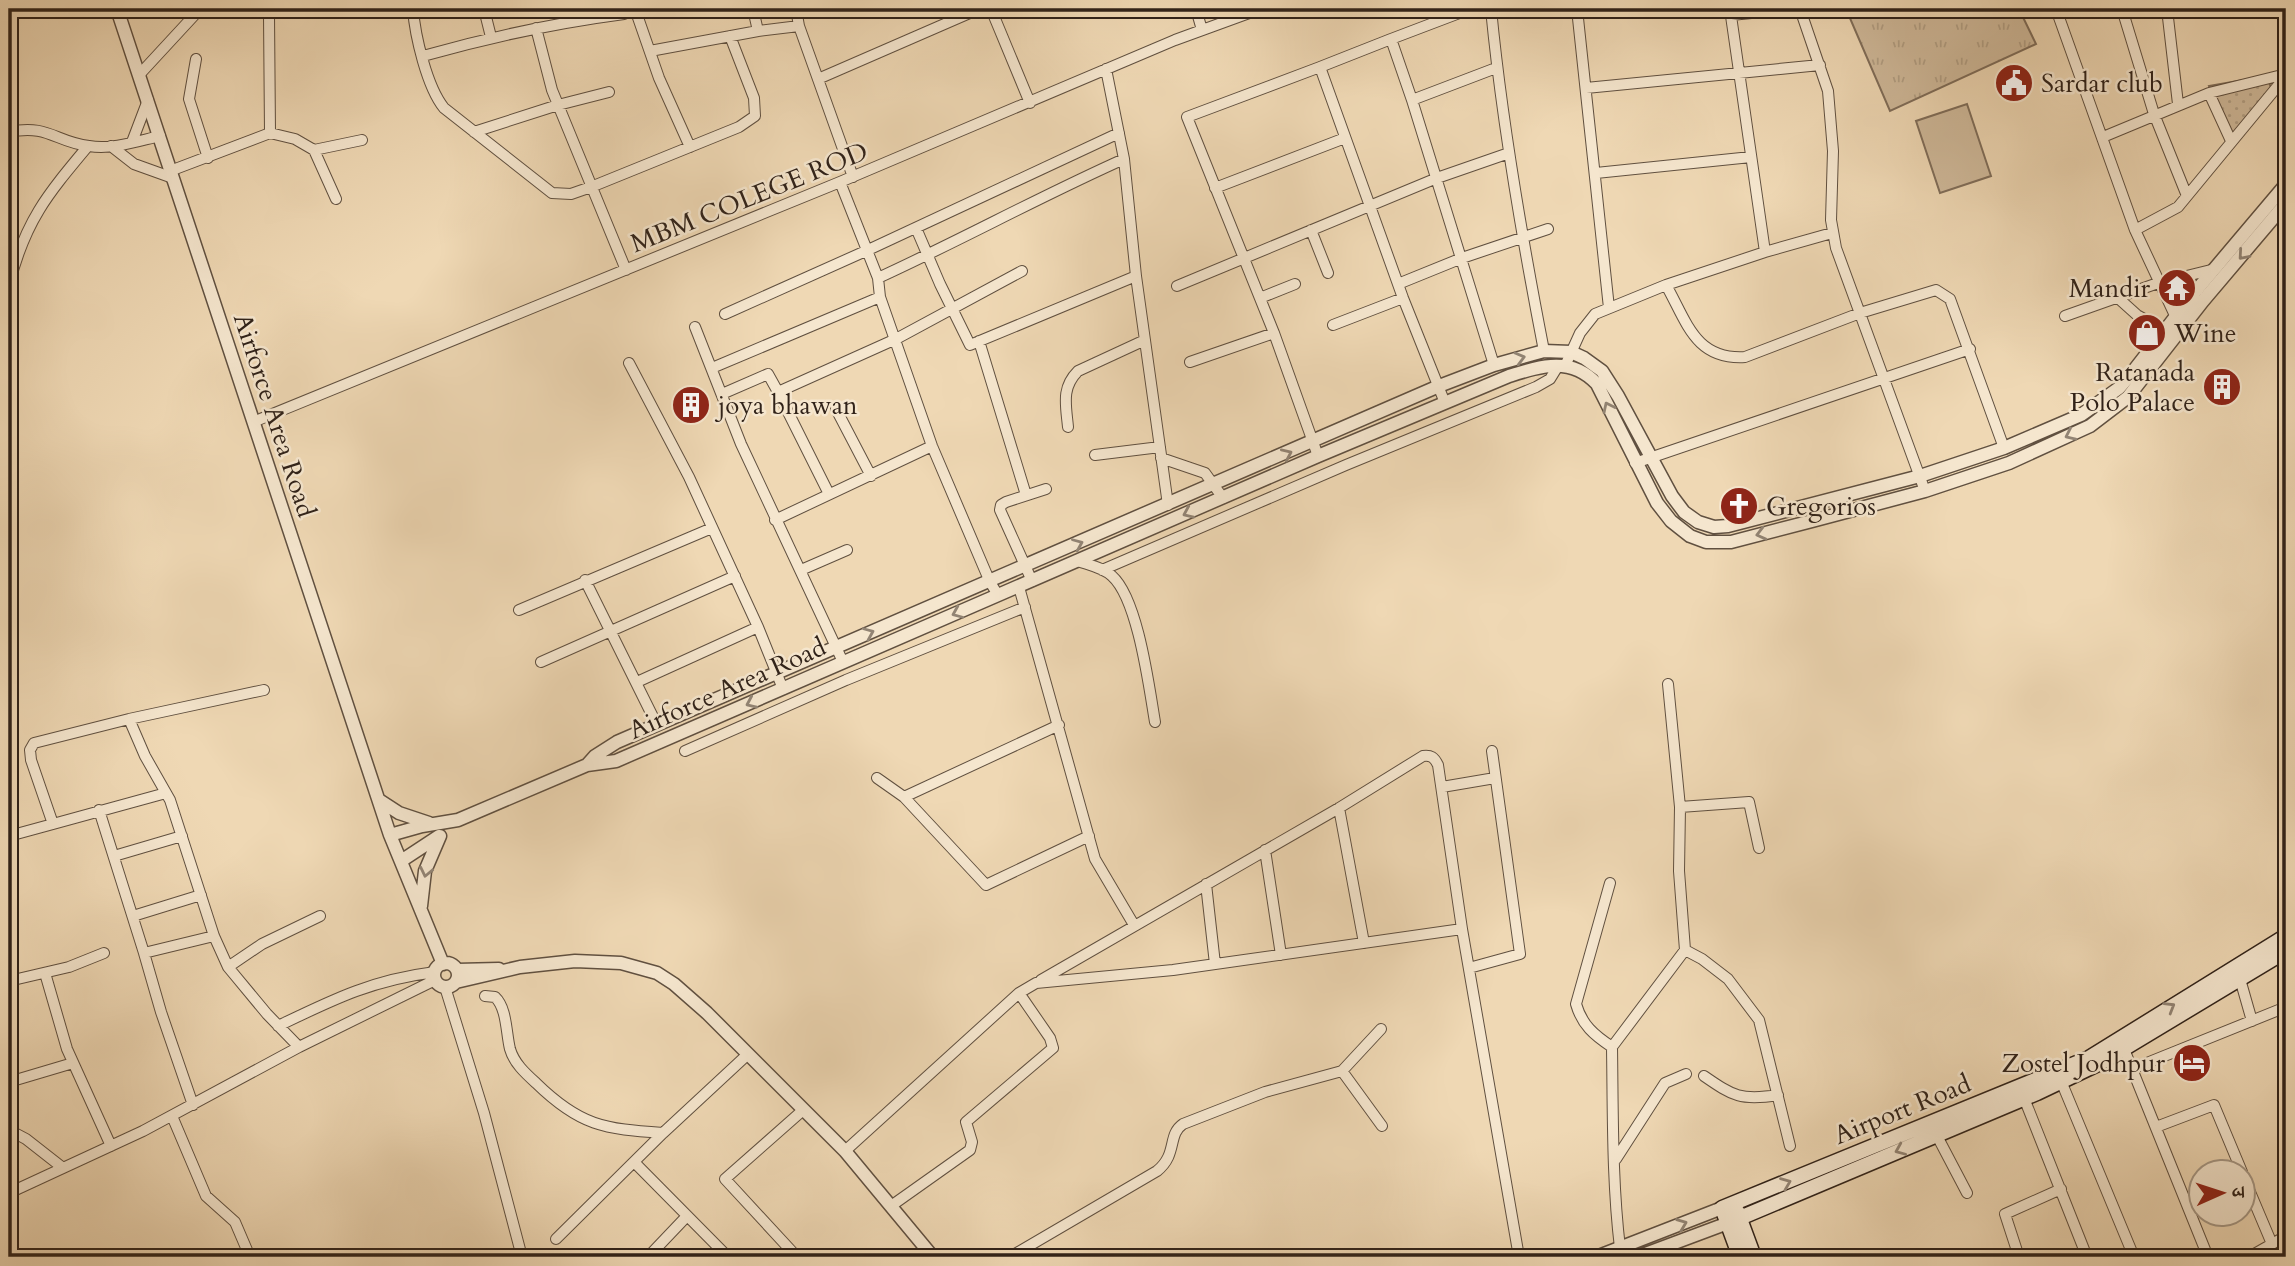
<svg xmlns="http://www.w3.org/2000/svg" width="2295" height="1266" viewBox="0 0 2295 1266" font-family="Cardo,'Noto Serif Devanagari',serif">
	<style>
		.grass { fill: url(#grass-tufts); stroke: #806e5a; stroke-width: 2 }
		.park { fill: url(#park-dots); stroke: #806e5a; stroke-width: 2 }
		.garden { fill: #cfb99a; stroke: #806e5a; stroke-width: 2 }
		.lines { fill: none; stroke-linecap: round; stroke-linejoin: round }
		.minor-casing { stroke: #605040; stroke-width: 12 }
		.tertiary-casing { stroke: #605040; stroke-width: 15 }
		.secondary-casing { stroke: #302219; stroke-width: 17 }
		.minor { stroke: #f5e6ce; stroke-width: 10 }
		.tertiary { stroke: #f5e6ce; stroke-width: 12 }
		.secondary { stroke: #f5e6ce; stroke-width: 14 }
		.oneway { stroke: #928474 }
		.labels { text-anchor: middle; stroke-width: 5; stroke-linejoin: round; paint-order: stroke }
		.poi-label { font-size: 26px; fill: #302219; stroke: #f5e6ce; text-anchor: start }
		.street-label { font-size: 26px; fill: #302219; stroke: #f5e6ce }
	</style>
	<defs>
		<pattern id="grass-tufts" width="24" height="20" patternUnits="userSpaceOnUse" patternTransform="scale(1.75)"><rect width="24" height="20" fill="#cfb99a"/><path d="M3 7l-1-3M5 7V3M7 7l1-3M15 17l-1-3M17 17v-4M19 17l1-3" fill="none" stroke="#b29f84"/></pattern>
		<pattern id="park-dots" width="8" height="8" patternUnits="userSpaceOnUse" patternTransform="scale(1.75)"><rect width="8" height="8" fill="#cfb99a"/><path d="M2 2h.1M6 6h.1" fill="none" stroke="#b29f84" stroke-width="1.8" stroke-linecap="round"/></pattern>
	</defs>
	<rect width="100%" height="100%" fill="#efd8b4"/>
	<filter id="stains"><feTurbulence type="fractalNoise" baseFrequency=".00286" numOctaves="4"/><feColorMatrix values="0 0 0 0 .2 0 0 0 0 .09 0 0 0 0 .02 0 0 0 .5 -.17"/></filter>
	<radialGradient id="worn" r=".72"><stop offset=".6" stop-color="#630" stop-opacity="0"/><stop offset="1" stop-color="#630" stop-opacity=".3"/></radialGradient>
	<!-- grass -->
	<path class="grass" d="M1846 9H2019L2036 44 1890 111Z"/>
	<!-- park -->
	<path class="park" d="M2267 76 2271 88 2231 136 2209 86Z"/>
	<!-- garden -->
	<path class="garden" d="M1967 104 1991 176 1940 193 1916 121Z"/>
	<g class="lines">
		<defs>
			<path id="minor" d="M413 9C415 36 427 87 444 108L552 193 571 194 591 187 739 127 755 116 754 98 730 36
				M484 9 491 37
				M563 9 566 22
				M635 9 659 78 690 147
				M753 9 758 31
				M796 9 799 26 853 177
				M991 9 1030 103
				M1196 9 1202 30
				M1470 9 1391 39 1412 100 1494 365
				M1491 9C1502 124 1522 238 1544 351
				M1577 9 1609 308
				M1730 9 1765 252
				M1800 9 1828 91 1833 151 1831 220 1836 248 1925 491
				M2056 9 2135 230 2178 322
				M2122 9 2154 114 2187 196
				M2167 9 2178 104
				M269 15 270 133
				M1731 15 1792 9
				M536 28 552 90 626 270
				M650 51 758 31 799 26
				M423 56C490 37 555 23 624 14
				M196 59 189 99 208 158
				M1320 67 1391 39
				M1106 69 1124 159 1136 276 1168 505
				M139 75 200 9
				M818 79 979 9
				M1586 88 1820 65
				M2209 93 2231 141
				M1412 100 1496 68
				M9 132C49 124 55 142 89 146 112 150 138 141 160 136
				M474 132 558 105 609 92
				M2103 137 2209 93 2286 74
				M132 142 148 100
				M111 146 134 164 173 178
				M314 150 362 140
				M170 171 270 133 295 139 314 150 336 199
				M1596 173 1751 157
				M840 182 878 278 880 297 932 446 990 582 998 595
				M1215 188 1345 138
				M916 228 940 284 970 345 1136 276
				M1311 230 1328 273
				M2135 230 2178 207 2286 76
				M878 278C961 240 1041 196 1124 159
				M1398 284 1462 258 1548 229
				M9 285C25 221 47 195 88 146
				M1666 285C1687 322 1695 360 1745 357L1860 313 1936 290 1950 299 2004 448
				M1177 286 1437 178 1509 153
				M2117 297 2137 315 2164 330
				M1260 298 1295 284
				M725 314 868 250 1119 133
				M2065 316 2158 283 2215 269
				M1333 325 1403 298
				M695 327 741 444 843 662
				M979 341 1026 495
				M1190 362 1274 333
				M629 363 689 477 758 627 783 689
				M1565 366 1580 333 1595 314 1666 285 1765 252 1832 233
				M712 368 880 297
				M722 394 768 374 778 392
				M836 409 871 476
				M253 422 840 182 1175 40 1260 9
				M1068 427C1066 405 1061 388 1078 371L1145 340
				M1095 455 1160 447
				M1318 456 1274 333 1187 117 1320 67 1403 298 1445 403
				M1161 458 1205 473 1223 498
				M1635 463 1970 349
				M829 494 778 392 896 339 1022 271
				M775 520 932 446
				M1078 561C1089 565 1104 568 1112 576 1138 599 1149 687 1155 722
				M801 570 847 550
				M1102 570 1346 465 1536 387 1550 379 1558 366
				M585 580 657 725
				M1032 581 1000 510 1001 505 1006 502 1046 489
				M1019 587 1095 859 1134 925
				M519 610 712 528
				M541 662 735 576
				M637 682 758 627
				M1668 684 1680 807 1679 871 1685 950 1702 959 1728 979 1759 1020 1790 1146
				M129 719 145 756 170 800 214 936 228 967 267 1014 299 1047
				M685 751 846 680 1025 607
				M877 778 904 797 986 885 1089 836
				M1442 787 1495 778
				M166 793 53 824 31 760 30 750 34 743 129 719 264 690
				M904 797 1059 725
				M1680 807 1749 802 1759 848
				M1339 808 1364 943
				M99 810 144 953 214 936
				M9 836 53 824
				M1265 850 1281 955
				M114 856 182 836
				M1610 883 1576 1004C1582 1025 1594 1035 1612 1047 1613 1114 1612 1181 1620 1248
				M1206 884 1215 964
				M133 916 201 895
				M144 953 161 1012 193 1105
				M228 967 262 944 320 916
				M1469 968 1520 954 1492 751
				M45 973 67 1049 111 1146
				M2240 979 2252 1021
				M1041 980 1339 808 1423 756C1431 755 1434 757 1438 765L1462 929
				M9 981 69 967 104 953
				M445 987 484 1113 522 1257
				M485 996 495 997C507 1008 506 1033 510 1049 514 1063 525 1073 536 1083 580 1126 604 1129 663 1133
				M278 1026C334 999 372 980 435 972
				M1612 1047 1685 950
				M2124 1049 2208 1257
				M2132 1069 2286 1007
				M1342 1071 1382 1126
				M1704 1076C1733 1096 1741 1101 1778 1095
				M2061 1081 2134 1257
				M9 1082 73 1063
				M2024 1098 2087 1257
				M172 1116 206 1196 235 1222 247 1250
				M2156 1127 2214 1105 2242 1172
				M9 1130 26 1139 63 1168
				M1936 1134 1967 1193
				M845 1151 1019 993 1036 983 1173 970 1462 929 1519 1257
				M1616 1159 1665 1083 1686 1074
				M634 1162 728 1257
				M2242 1173 2272 1244
				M9 1193 143 1131 299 1047 435 980
				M891 1206 970 1150 972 1142 966 1122 1053 1048 1050 1038 1019 993
				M556 1239 663 1133 747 1055
				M648 1257 687 1216
				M797 1257 725 1179 802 1111
				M1010 1257 1157 1171C1178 1154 1167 1135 1183 1124L1265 1092 1342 1071 1381 1029
				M2019 1257 2005 1214 2061 1189
				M2249 1257 2286 1236"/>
			<path id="tertiary" d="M117 9 390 835 443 964
				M587 765 595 756 617 742 1439 386 1494 365 1544 351 1571 352 1584 358 1602 371 1618 396 1672 496 1684 512 1698 522 1714 527 1728 526 1920 476 2004 448 2081 415 2119 388 2131 374 2194 293 2286 184
				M379 800 399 813 429 823
				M390 835 422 826 458 820 587 765 616 761 1318 456 1509 376C1541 366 1571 356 1597 384L1657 503 1671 521 1690 536 1706 542H1731L1812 521 1925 491 2009 463 2090 426 2128 397 2203 301 2286 203
				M401 861 439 836
				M421 906 425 871 440 836
				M434 975a12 12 0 1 1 24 0a12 12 0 1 1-24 0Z
				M457 970 499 969
				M456 982 520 967 575 961 621 963 657 973 674 984 707 1013 845 1151 933 1257
				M1596 1257 1722 1208
				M1637 1257 1728 1223"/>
			<path id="secondary" d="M1737 1211 1754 1257
				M1728 1223 2037 1093 2100 1063 2286 951
				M1740 1257 1722 1208 2089 1058 2286 936"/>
		</defs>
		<!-- minor casing -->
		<use href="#minor" class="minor-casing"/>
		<!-- tertiary casing -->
		<use href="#tertiary" class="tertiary-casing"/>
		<!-- secondary casing -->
		<use href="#secondary" class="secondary-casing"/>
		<!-- minor -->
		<use href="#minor" class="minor"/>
		<!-- tertiary -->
		<use href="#tertiary" class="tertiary"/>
		<!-- secondary -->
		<use href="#secondary" class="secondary"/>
	</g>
	<!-- one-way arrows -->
	<defs><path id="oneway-chevron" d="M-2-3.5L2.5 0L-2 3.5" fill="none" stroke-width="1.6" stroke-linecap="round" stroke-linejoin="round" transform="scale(1.75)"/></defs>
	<g class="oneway">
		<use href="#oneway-chevron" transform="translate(2243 255) rotate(131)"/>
		<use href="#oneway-chevron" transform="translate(1520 358) rotate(-15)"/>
		<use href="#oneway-chevron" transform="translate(1608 407) rotate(-116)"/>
		<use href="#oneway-chevron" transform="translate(2070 435) rotate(155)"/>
		<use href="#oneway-chevron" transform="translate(1287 454) rotate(-24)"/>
		<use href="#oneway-chevron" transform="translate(1188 513) rotate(156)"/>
		<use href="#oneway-chevron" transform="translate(1761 534) rotate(166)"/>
		<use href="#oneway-chevron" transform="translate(1078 544) rotate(-23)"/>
		<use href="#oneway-chevron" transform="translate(957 613) rotate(157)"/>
		<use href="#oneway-chevron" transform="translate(869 633) rotate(-23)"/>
		<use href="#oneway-chevron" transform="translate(751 703) rotate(156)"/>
		<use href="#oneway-chevron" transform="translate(426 872) rotate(102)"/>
		<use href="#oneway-chevron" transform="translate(2170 1007) rotate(-31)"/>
		<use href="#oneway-chevron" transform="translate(1900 1150) rotate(157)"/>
		<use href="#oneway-chevron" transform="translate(1786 1183) rotate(-22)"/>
		<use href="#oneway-chevron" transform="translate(1682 1224) rotate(-21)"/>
	</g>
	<!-- icons -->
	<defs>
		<symbol id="civic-disc" viewBox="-11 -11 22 22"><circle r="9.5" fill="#8f2418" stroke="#f5e6ce"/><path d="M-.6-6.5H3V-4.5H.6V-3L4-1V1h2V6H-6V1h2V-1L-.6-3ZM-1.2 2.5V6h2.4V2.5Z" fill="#fff"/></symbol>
		<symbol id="temple-disc" viewBox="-11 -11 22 22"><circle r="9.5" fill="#8f2418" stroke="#f5e6ce"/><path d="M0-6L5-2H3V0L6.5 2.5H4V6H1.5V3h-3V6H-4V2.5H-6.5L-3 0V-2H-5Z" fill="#fff"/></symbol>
		<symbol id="shop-disc" viewBox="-11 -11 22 22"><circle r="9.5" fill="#8f2418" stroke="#f5e6ce"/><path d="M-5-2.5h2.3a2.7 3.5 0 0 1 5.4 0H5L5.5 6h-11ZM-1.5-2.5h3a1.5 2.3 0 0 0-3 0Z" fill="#fff"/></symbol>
		<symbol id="building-disc" viewBox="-11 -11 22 22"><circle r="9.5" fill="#8f2418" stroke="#f5e6ce"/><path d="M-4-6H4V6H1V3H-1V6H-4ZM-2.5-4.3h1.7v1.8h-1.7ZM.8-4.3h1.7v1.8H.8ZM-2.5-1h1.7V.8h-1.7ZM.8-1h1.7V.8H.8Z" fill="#fff"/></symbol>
		<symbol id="church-disc" viewBox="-11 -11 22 22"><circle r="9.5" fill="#8f2418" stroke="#f5e6ce"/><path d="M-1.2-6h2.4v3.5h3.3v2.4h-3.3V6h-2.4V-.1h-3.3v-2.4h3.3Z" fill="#fff"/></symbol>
		<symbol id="hotel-disc" viewBox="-11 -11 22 22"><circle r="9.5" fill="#8f2418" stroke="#f5e6ce"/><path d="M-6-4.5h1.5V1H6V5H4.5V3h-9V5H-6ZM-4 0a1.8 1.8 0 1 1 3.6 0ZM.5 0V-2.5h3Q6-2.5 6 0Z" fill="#fff"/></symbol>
	</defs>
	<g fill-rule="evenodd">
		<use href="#civic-disc" x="1992" y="61" width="44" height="44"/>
		<use href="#temple-disc" x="2155" y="266" width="44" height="44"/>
		<use href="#shop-disc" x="2125" y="311" width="44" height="44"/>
		<use href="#building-disc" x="2200" y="365" width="44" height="44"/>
		<use href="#building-disc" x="669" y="383" width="44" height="44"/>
		<use href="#church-disc" x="1717" y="484" width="44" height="44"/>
		<use href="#hotel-disc" x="2170" y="1041" width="44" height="44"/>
	</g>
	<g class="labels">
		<!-- poi labels -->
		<g class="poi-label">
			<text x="2041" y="92">Sardar club</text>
			<text x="2150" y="297" text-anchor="end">Mandir</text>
			<text x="2174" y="342">Wine</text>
			<text x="2195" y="381" text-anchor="end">Ratanada<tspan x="2195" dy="30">Polo Palace</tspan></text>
			<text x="718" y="414">joya bhawan</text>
			<text x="1766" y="515">Gregorios</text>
			<text x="2165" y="1072" text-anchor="end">Zostel Jodhpur</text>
		</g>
		<!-- street labels -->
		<g class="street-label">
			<text transform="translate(749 197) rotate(-22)" y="9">MBM COLEGE ROD</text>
			<text transform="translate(275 415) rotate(72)" y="9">Airforce Area Road</text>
			<text transform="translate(727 688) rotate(-24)" y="9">Airforce Area Road</text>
			<text transform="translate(1902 1109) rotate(-22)" y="9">Airport Road</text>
		</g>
	</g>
	<!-- margin -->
	<rect width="2295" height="1266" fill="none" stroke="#efd8b4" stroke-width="35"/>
	<rect x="10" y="10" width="2274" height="1245" fill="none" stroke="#302219" stroke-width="3.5"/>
	<rect x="18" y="18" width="2260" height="1231" fill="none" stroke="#302219" stroke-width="2"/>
	<!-- north arrow -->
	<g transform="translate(2222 1193) rotate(87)"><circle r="33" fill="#f5e6ce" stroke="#a69886" stroke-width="2"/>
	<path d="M0-5L12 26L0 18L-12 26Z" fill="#8f2418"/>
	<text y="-10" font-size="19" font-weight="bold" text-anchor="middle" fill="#302219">उ</text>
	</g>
	<rect width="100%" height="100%" filter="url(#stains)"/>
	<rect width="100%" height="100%" fill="url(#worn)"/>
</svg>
